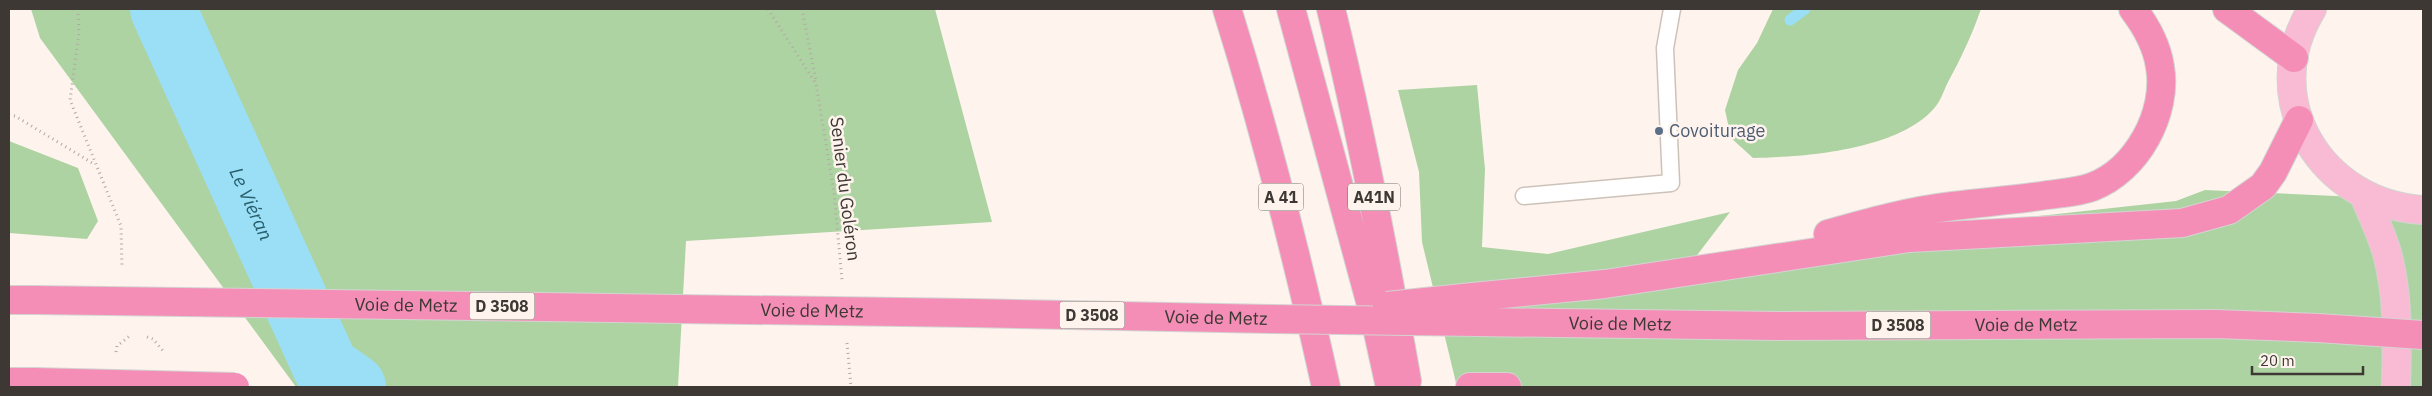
<svg xmlns="http://www.w3.org/2000/svg" width="2432" height="396" viewBox="0 0 2432 396" font-family="'IBM Plex Sans',sans-serif">
	<style>
		.green { fill: #aed3a3 }
		.lines { fill: none; stroke-linecap: round; stroke-linejoin: round }
		.stream { stroke: #9adff5; stroke-width: 11 }
		.river { stroke: #9adff5; stroke-width: 66 }
		.lane-casing { stroke: #cdc2b8; stroke-width: 19 }
		.primary-casing { stroke: #d4d3d2; stroke-width: 30 }
		.highway-casing { stroke: #d4d3d2; stroke-width: 30 }
		.path { stroke: #b1a9a3; stroke-width: 3; stroke-dasharray: 1 4; stroke-linecap: butt }
		.lane { stroke: #fff; stroke-width: 16 }
		.primary { stroke: #f8bbd3; stroke-width: 28 }
		.highway { stroke: #f48eb6; stroke-width: 28 }
		.highway-bridge-casing { stroke: #d4d3d2; stroke-width: 30; stroke-linecap: butt }
		.highway-bridge { stroke: #f48eb6; stroke-width: 28 }
		.service-dot { fill: #5c6f8a; stroke: #fef4ed; stroke-width: 2 }
		.labels { text-anchor: middle; stroke-width: 5; stroke-linejoin: round; paint-order: stroke }
		.shield { fill: #fef4ed; stroke: #77706c; stroke-width: 1 }
		.shield-label { font-size: 16px; font-weight: bold; fill: #3d3834 }
		.service-label { font-size: 18px; fill: #4e5e75; stroke: #fef4ed; text-anchor: start }
		.street-label { font-size: 18px; fill: #3d3834; stroke: #fef4ed }
		.water-label { font-size: 19px; font-style: italic; fill: #285e6d; stroke: #fef4ed }
	</style>
	<rect width="100%" height="100%" fill="#fef4ed"/>
	<!-- green -->
	<path class="green" d="M31 9H935L992 222 686 241 678 387H296L40 38Z
		M1773 9H1981C1972 35 1961 58 1948 82 1944 90 1941 100 1936 106 1901 150 1806 157 1753 158L1731 138 1725 110 1738 70 1757 43Z
		M1477 85 1485 169 1482 247 1548 254 1730 212 1685 271 1799 242 2176 201 2205 190 2423 200V387H1457L1422 242 1419 172 1398 90Z
		M9 141 78 168 98 221 87 239 9 233Z"/>
	<g class="lines">
		<!-- stream -->
		<path class="stream" d="M1790 20 1805 9"/>
		<!-- river -->
		<path class="river" id="s1" d="M163 9 326 368 353 387"/>
		<defs>
			<path id="lane" d="M1524 196 1671 183 1665 48 1672 9"/>
			<path id="primary" d="M2312 9C2256 100 2322 204 2423 210
				M2364 195C2372 214 2381 233 2387 253 2399 297 2397 342 2396 387"/>
			<g id="highway">
				<path d="M1227 9C1266 134 1298 260 1326 387"/>
				<path d="M1291 9 1376 323 1390 387"/>
				<path d="M1331 9C1361 132 1385 256 1407 381"/>
				<path d="M2227 9 2294 58"/>
				<path d="M1828 234C1870 222 1910 211 1953 206 1985 202 2016 200 2047 195 2062 193 2078 192 2092 187 2137 170 2168 113 2160 67 2157 46 2146 26 2133 9"/>
				<path d="M1473 297 1605 284 1909 238 2182 223 2229 210 2263 186 2273 172 2299 120"/>
				<path d="M9 300H34"/>
				<path id="s2" d="M970 313 1272 319"/>
				<path id="s3" d="M1478 322 1781 326 2216 324 2318 328"/>
				<path d="M9 382H34"/>
				<path d="M1470 387H1507"/>
			</g>
		</defs>
		<!-- lane casing -->
		<use href="#lane" class="lane-casing"/>
		<!-- primary casing -->
		<use href="#primary" class="primary-casing"/>
		<!-- highway casing -->
		<use href="#highway" class="highway-casing"/>
		<!-- path -->
		<path class="path" d="M78 9 79 33 70 100 121 226 122 268
			M768 9 816 84 834 192 842 280
			M802 9 816 81
			M9 115 15 116 94 164
			M147 337 153 339 164 352
			M847 343 851 387
			M116 352 117 346 131 335"/>
		<!-- lane -->
		<use href="#lane" class="lane"/>
		<!-- primary -->
		<use href="#primary" class="primary"/>
		<!-- highway -->
		<use href="#highway" class="highway"/>
		<defs>
			<g id="highway-bridge">
				<path id="s4" d="M34 300 970 313"/>
				<path d="M1387 306 1473 297"/>
				<path d="M1272 319 1478 322"/>
				<path d="M2318 328 2423 335"/>
				<path d="M34 382 235 387"/>
			</g>
		</defs>
		<!-- highway-bridge casing -->
		<use href="#highway-bridge" class="highway-bridge-casing"/>
		<!-- highway-bridge -->
		<use href="#highway-bridge" class="highway-bridge"/>
	</g>
	<!-- markers -->
	<circle class="service-dot" cx="1659" cy="131" r="5"/>
	<g class="labels">
		<!-- shield labels -->
		<g class="shield">
			<rect x="1258.5" y="183.5" width="45" height="27" rx="4"/>
			<rect x="1348" y="183.5" width="52" height="27" rx="4"/>
			<rect x="469.5" y="292.5" width="65" height="27" rx="4"/>
			<rect x="1059.5" y="301.5" width="65" height="27" rx="4"/>
			<rect x="1865.5" y="311.5" width="65" height="27" rx="4"/>
		</g>
		<g class="shield-label">
			<text x="1281" y="203">A 41</text>
			<text x="1374" y="203">A41N</text>
			<text x="502" y="312">D 3508</text>
			<text x="1092" y="321">D 3508</text>
			<text x="1898" y="331">D 3508</text>
		</g>
		<!-- service labels -->
		<g class="service-label">
			<text x="1669" y="137">Covoiturage</text>
		</g>
		<!-- street labels -->
		<g class="street-label">
			<text transform="translate(845 189) rotate(83)" y="6">Senier du Goléron</text>
			<text dy="6" stroke="none"><textPath href="#s4" startOffset="372">Voie de Metz</textPath></text>
			<text dy="6" stroke="none"><textPath href="#s4" startOffset="778">Voie de Metz</textPath></text>
			<text dy="6" stroke="none"><textPath href="#s2" startOffset="246">Voie de Metz</textPath></text>
			<text dy="6" stroke="none"><textPath href="#s3" startOffset="142">Voie de Metz</textPath></text>
			<text dy="6" stroke="none"><textPath href="#s3" startOffset="548">Voie de Metz</textPath></text>
		</g>
		<!-- water labels -->
		<g class="water-label">
			<text dy="7" stroke="none"><textPath href="#s1" startOffset="214">Le Viéran</textPath></text>
		</g>
	</g>
	<!-- border -->
	<rect width="2432" height="396" fill="none" stroke="#3d3834" stroke-width="20"/>
	<!-- scale -->
	<path d="M2252 366v8h111v-8" fill="none" stroke="#3d3834" stroke-width="2.5"/>
	<text x="2260" y="366" font-size="15" fill="#3d3834" stroke="#fef4ed" stroke-width="4" paint-order="stroke">20 m</text>
</svg>
